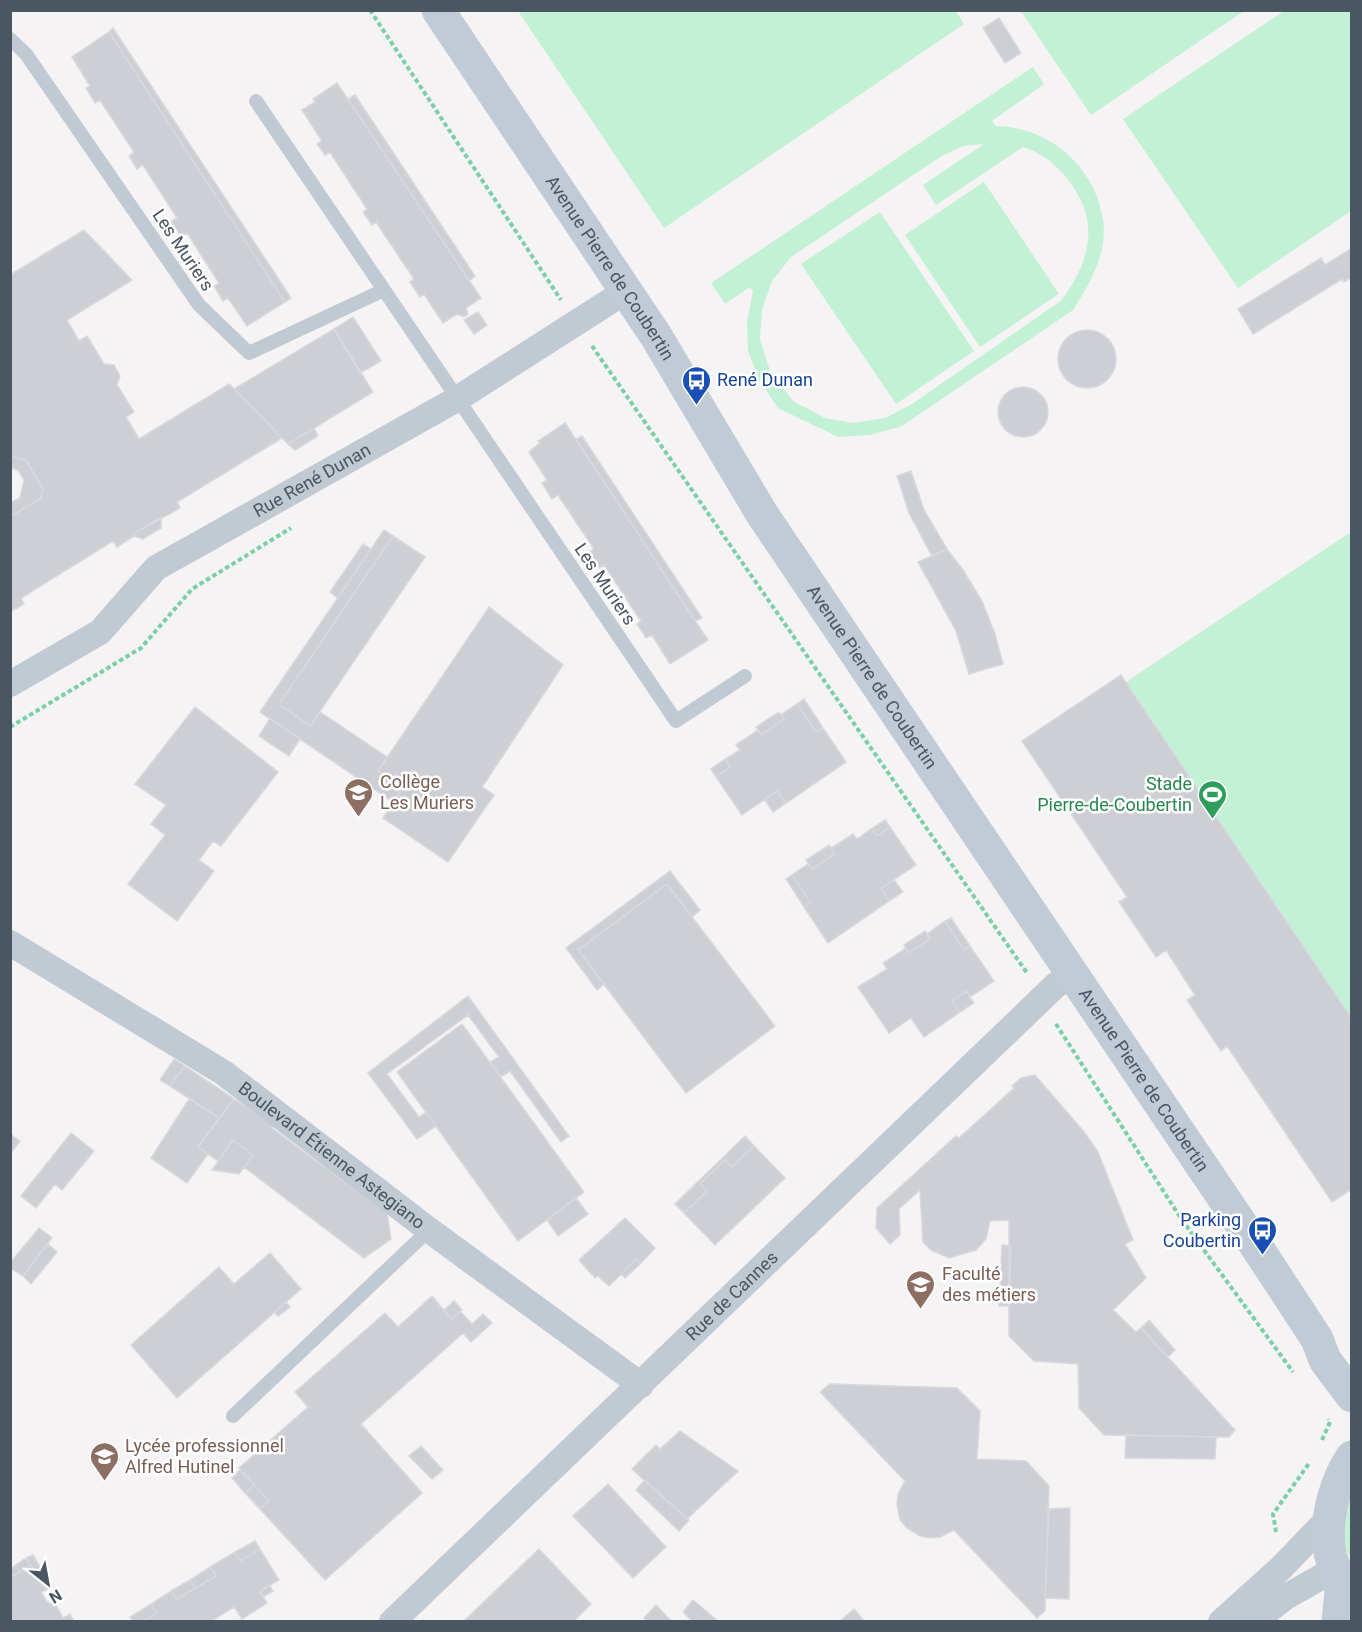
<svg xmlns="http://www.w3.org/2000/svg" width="1362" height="1632" viewBox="0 0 1362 1632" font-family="Roboto,sans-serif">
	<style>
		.green { fill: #c3f1d5; fill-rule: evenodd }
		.building { fill: #cdcfd5; stroke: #d7d9de; stroke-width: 1.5 }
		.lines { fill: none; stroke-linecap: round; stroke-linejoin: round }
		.path { stroke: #7ad0a6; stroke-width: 4; stroke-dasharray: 4.5 3; stroke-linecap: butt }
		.service { stroke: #c1cad2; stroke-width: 14 }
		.minor { stroke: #c1cad2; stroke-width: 26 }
		.secondary { stroke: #c1cbd6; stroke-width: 33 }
		.labels { text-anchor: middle; stroke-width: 5; stroke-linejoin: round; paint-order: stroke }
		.street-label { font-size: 18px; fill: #4a5661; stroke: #fff }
		.transit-label { font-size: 18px; fill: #164399; stroke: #fff; text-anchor: start }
		.education-label { font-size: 18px; fill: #785e54; stroke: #fff; text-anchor: start }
		.leisure-label { font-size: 18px; fill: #27864d; stroke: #fff; text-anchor: end }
	</style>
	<rect width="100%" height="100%" fill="#f5f3f3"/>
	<!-- green -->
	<path class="green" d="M955 10 964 24 664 228 518 11Z
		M1021 11H1020H1244L1091 115Z
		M1284 11H1351V211L1238 288 1123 119Z
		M1033 67 1044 84 992 121 996 126C1049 127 1095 166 1103 220 1108 252 1090 284 1073 310L902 426 870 435 838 437 778 408 759 380 748 351 747 321 753 292 750 287 725 304 711 283ZM984 144 923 185 936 205 1023 147C1040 152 1054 163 1065 176 1101 219 1092 257 1062 300L912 404 885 418 853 423 825 418 793 401 770 371 760 339 762 310 772 281 791 257 940 157 963 146Z
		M984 182 1059 294 980 347 905 235Z
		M880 212 974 351 896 404 801 264Z
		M1351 532V1189L1332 1202 1228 1047 1221 1051 1187 1000 1195 994 1166 951 1156 957 1119 902 1127 896 1022 741 1121 675 1126 682Z
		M1351 1500V1559C1339 1541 1345 1520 1351 1500Z"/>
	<!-- building -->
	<path class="building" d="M999 18 1021 53 1005 63 983 28Z
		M113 28 291 298 285 302 109 32Z
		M109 32 285 302 247 326 228 298 223 301 214 286 219 283 187 233 181 236 171 221 177 218 143 165 137 169 129 156 134 152 100 100 95 103 86 88 90 86 72 57Z
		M337 83 481 298 466 308 468 314 464 317 457 314 443 323 424 294 420 297 410 282 414 279 376 222 372 225 363 212 367 209 330 152 325 155 317 144 322 141 302 110 315 102 313 99Z
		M355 95 475 276 469 281 348 99Z
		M84 230 132 280 67 320 79 341 87 336 104 364 114 365 120 376 117 385 134 412 126 417 139 439 229 384 282 438 177 502 180 508 133 534 134 536 117 547 113 541 21 598 24 604 10 612V517L41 498 43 489 26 460 14 457 10 452V275Z
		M1352 248V277L1344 282 1342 279 1253 334 1238 309 1321 258 1325 265Z
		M478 312 487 325 474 334 464 320Z
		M353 317 381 361 360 373 334 329Z
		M334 329 373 392 288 444 234 389Z
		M1058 359a29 29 0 1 1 58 0a29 29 0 1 1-58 0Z
		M998 412a25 25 0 1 1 50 0a25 25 0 1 1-50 0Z
		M565 423 708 640 670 664 652 635 646 638 637 624 641 621 604 565 599 568 589 552 594 549 558 495 552 499 542 483 547 480 529 452 540 443 538 441Z
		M314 428 318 436 295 450 288 444Z
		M582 436 702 618 695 621 576 439Z
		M10 452 14 457 26 460 43 489 41 498 10 517V503L20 498 24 480 18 470 10 468Z
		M911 471 924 510 947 549 932 556 909 513 897 476Z
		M161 517V528L143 539 134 536 133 534Z
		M384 530 393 536 279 704 310 726 320 712 387 757 378 771 403 788 393 802 260 712Z
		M393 536 425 557 310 726 279 704Z
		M363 544 371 549 338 598 330 592Z
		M947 549 963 570 982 601 995 634 1003 664 969 674 956 631 918 562Z
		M489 607 563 665 482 787 494 795 448 862 383 818 403 788 378 771Z
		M1121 675 1352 1019V1189L1332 1202 1227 1046 1221 1051 1187 1000 1195 995 1166 950 1156 957 1119 902 1127 897 1022 741Z
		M804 699 823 728 816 732 797 704Z
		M797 704 816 732 823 728 846 762 786 803 777 791 742 815 716 777 730 767 725 759 740 750 736 745 758 730 761 735 784 719 781 715Z
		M195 707 278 772 221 846 213 841 199 860 214 871 177 921 128 884 165 835 151 824 166 805 135 784Z
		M779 712 784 719 761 735 756 727Z
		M270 718 300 739 289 756 259 736Z
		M725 759 730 767 716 777 711 769Z
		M777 791 786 803 773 812 764 799Z
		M885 820 890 827 877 836 871 829Z
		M890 827 916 865 881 888 889 901 828 943 804 907 811 903 792 875 808 864 812 869 835 854 831 848 853 834 857 839 871 829 877 836Z
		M829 845 835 854 812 869 806 860Z
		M670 871 700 910 692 917 667 884 578 950 604 984 597 990 566 948Z
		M792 875 811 903 804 907 786 879Z
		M894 880 903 892 889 901 881 888Z
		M667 884 775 1026 686 1093 578 950Z
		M951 918 970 946 964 950 945 921Z
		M945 921 964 950 970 946 994 981 970 997 966 991 952 1001 960 1012 924 1037 911 1018 889 1033 858 987 887 969 883 963 906 948 909 953 930 939 927 934Z
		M925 931 930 939 909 953 904 945Z
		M966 991 974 1003 960 1012 952 1001Z
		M468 996 569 1136 561 1142 510 1071 501 1077 490 1062 499 1057 468 1015 387 1074 419 1117 426 1112 436 1126 417 1139 368 1073Z
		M462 1024 584 1192 518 1241 397 1072Z
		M174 1059 185 1066 170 1086 160 1080Z
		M185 1066 234 1099 219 1118 170 1086Z
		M1035 1075 1085 1133 1098 1152 1133 1240 1125 1244 1146 1278 1113 1310 1136 1332 1141 1328 1235 1430 1229 1437 1104 1435 1079 1408 1078 1364 1034 1361 1009 1336V1220L990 1221 986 1239 976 1250 949 1258 931 1250 923 1242 920 1190 899 1209 900 1235 890 1244 876 1228 877 1208 956 1136 959 1138 1014 1088 1012 1086 1021 1078Z
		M189 1099 219 1118 198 1147 208 1154 187 1183 151 1158Z
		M234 1099 274 1125 272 1128 387 1213 391 1239 364 1258 244 1167 253 1155 233 1140 218 1161 198 1147Z
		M71 1133 94 1151 62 1190 55 1184 36 1208 21 1196Z
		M10 1134 20 1141 10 1154Z
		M745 1136 754 1146 732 1167 725 1160 700 1184 707 1191 684 1213 675 1204Z
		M233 1140 253 1155 239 1174 212 1170Z
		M754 1146 785 1178 715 1245 684 1213 707 1191 700 1184 725 1160 732 1167Z
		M576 1198 588 1214 558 1236 547 1220Z
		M625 1218 655 1248 641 1263 636 1259 609 1286 598 1276 595 1278 579 1260Z
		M39 1228 52 1238 23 1276 10 1268V1263Z
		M48 1244 57 1252 31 1284 23 1276Z
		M1002 1245 1011 1246 1009 1306H999Z
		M270 1253 301 1289 177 1398 131 1345 219 1267 234 1284Z
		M636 1259 641 1263 625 1278 621 1274Z
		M432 1296 451 1319 460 1311 472 1324 483 1314 492 1323 471 1342 463 1333 361 1424 422 1493 325 1580 260 1509 269 1501 239 1468 308 1407 295 1392 385 1313 398 1327Z
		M454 1301 462 1310 451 1319 444 1310Z
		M286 1302 290 1307 278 1316 274 1312Z
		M1149 1320 1175 1350 1168 1357 1141 1328Z
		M830 1384 957 1388 980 1411 977 1459 1026 1461 1049 1486 1045 1611 1037 1618 954 1530 940 1537 930 1538 920 1536 907 1528 900 1520 897 1505 898 1494 905 1481 820 1392Z
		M680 1431 738 1471 687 1519 632 1469 656 1445 660 1449Z
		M1126 1435 1216 1437 1215 1459 1125 1458Z
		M421 1446 443 1470 432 1479 409 1456Z
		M240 1470 254 1485 245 1493 232 1478Z
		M645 1480 689 1520 679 1531 636 1490Z
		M608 1484 666 1547 633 1578 573 1516Z
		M254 1485 269 1501 260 1509 245 1493Z
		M1070 1508 1069 1599 1045 1598 1049 1509Z
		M255 1541 260 1549 241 1561 235 1552Z
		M260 1549 279 1580 260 1591 267 1603 242 1619 234 1607 210 1622H142L157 1613 151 1604 171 1591 177 1599 216 1576 210 1567 235 1552 241 1561Z
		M539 1549 591 1604 573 1622H463Z
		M33 1555 51 1586 46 1590 26 1558Z
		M26 1558 31 1565 10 1578V1569Z
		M31 1565 46 1590 41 1592 47 1602 56 1605 63 1618 70 1614 74 1622H10V1578Z
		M210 1567 216 1576 196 1588 190 1580Z
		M190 1580 196 1588 177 1599 171 1591Z
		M269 1585 273 1591 263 1597 260 1591Z
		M693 1600 719 1622H693L683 1612Z
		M151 1604 157 1613 142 1622H133L130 1617Z
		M656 1605 672 1622H647L644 1618Z
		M854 1609 865 1622H839Z"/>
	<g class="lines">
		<!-- path -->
		<path class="path" d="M370 10 561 300
			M592 346 1027 973
			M10 727 141 648 192 589 291 528
			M1056 1024 1182 1220 1293 1372
			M1322 1440 1330 1422 1328 1419
			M1276 1532 1273 1514 1310 1462"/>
		<!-- service -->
		<path class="service" d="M10 39 26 54 199 305 249 353 384 290
			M256 101 676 721 745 676
			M233 1416 429 1230"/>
		<!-- minor -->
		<g class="minor">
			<path id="s1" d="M10 684 100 632 156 568 457 399 626 291"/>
			<path id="s2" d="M10 943 224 1073 429 1230 641 1385"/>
			<path id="s3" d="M392 1622 1056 985 1073 974"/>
			<path d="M1221 1622 1281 1568 1329 1518"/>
			<path d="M1254 1622 1284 1598 1335 1569"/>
		</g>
		<!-- secondary -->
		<g class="secondary">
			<path id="s4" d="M438 10 656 336 762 514 1262 1255 1317 1339 1325 1360 1352 1396"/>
			<path d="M1352 1457C1330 1488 1312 1562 1352 1586"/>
			<path d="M1338 1622 1342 1580"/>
		</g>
	</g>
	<!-- icons -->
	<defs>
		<symbol id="bus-pin" viewBox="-11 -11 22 30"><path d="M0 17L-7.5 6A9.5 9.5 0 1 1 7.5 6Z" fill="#1a4fb4" stroke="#fff"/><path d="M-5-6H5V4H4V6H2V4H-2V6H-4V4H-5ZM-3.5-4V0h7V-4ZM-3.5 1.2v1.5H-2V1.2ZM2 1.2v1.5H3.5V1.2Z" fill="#fff"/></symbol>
		<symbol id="school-pin" viewBox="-11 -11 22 30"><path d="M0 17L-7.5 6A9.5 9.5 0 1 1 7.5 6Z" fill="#8d6e63" stroke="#fff"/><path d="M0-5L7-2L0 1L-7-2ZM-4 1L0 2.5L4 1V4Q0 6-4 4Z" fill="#fff"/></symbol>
		<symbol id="stadium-pin" viewBox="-11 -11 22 30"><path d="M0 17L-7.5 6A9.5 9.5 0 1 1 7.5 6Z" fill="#2e9e5b" stroke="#fff"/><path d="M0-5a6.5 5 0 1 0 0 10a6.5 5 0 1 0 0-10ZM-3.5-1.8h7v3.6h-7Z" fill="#fff"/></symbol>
		<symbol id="university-pin" viewBox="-11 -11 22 30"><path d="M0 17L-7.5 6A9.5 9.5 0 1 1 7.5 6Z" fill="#8d6e63" stroke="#fff"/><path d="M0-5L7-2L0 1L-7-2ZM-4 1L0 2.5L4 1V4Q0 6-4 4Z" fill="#fff"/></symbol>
	</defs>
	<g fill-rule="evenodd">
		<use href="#bus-pin" x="680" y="364" width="33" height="45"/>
		<use href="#school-pin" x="342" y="776" width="33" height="45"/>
		<use href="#stadium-pin" x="1196" y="778" width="33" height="45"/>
		<use href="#bus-pin" x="1246" y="1214" width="33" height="45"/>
		<use href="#university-pin" x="904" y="1268" width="33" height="45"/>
		<use href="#school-pin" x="88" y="1440" width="33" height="45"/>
	</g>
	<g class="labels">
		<!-- street labels -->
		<g class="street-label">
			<text transform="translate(183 250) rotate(56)" y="6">Les Muriers</text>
			<text dy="6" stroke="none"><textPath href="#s4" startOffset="310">Avenue Pierre de Coubertin</textPath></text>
			<text dy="6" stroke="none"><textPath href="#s1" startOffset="368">Rue René Dunan</textPath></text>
			<text transform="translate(605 584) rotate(56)" y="6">Les Muriers</text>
			<text dy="6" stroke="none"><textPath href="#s4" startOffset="796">Avenue Pierre de Coubertin</textPath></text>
			<text dy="6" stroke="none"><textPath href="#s4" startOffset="1282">Avenue Pierre de Coubertin</textPath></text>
			<text dy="6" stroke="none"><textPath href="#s2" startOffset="386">Boulevard Étienne Astegiano</textPath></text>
			<text dy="6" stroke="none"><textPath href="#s3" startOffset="471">Rue de Cannes</textPath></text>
		</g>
		<!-- transit labels -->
		<g class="transit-label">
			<text x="717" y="386">René Dunan</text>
			<text x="1241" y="1226" text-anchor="end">Parking<tspan x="1241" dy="21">Coubertin</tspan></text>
		</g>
		<!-- education labels -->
		<g class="education-label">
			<text x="380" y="788">Collège<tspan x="380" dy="21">Les Muriers</tspan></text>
			<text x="942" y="1280">Faculté<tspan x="942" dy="21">des métiers</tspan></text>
			<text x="125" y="1452">Lycée professionnel<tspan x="125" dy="21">Alfred Hutinel</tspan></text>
		</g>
		<!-- leisure labels -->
		<g class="leisure-label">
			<text x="1192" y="790">Stade<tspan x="1192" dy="21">Pierre-de-Coubertin</tspan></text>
		</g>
	</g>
	<!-- border -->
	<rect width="1362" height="1632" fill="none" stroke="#4a5661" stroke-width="24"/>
	<!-- north arrow -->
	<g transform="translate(48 1584) rotate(149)" stroke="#ffffff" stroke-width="4.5" paint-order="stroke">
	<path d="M0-4.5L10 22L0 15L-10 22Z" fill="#4a5661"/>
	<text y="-9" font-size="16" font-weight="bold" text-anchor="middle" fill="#4a5661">N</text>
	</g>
</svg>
